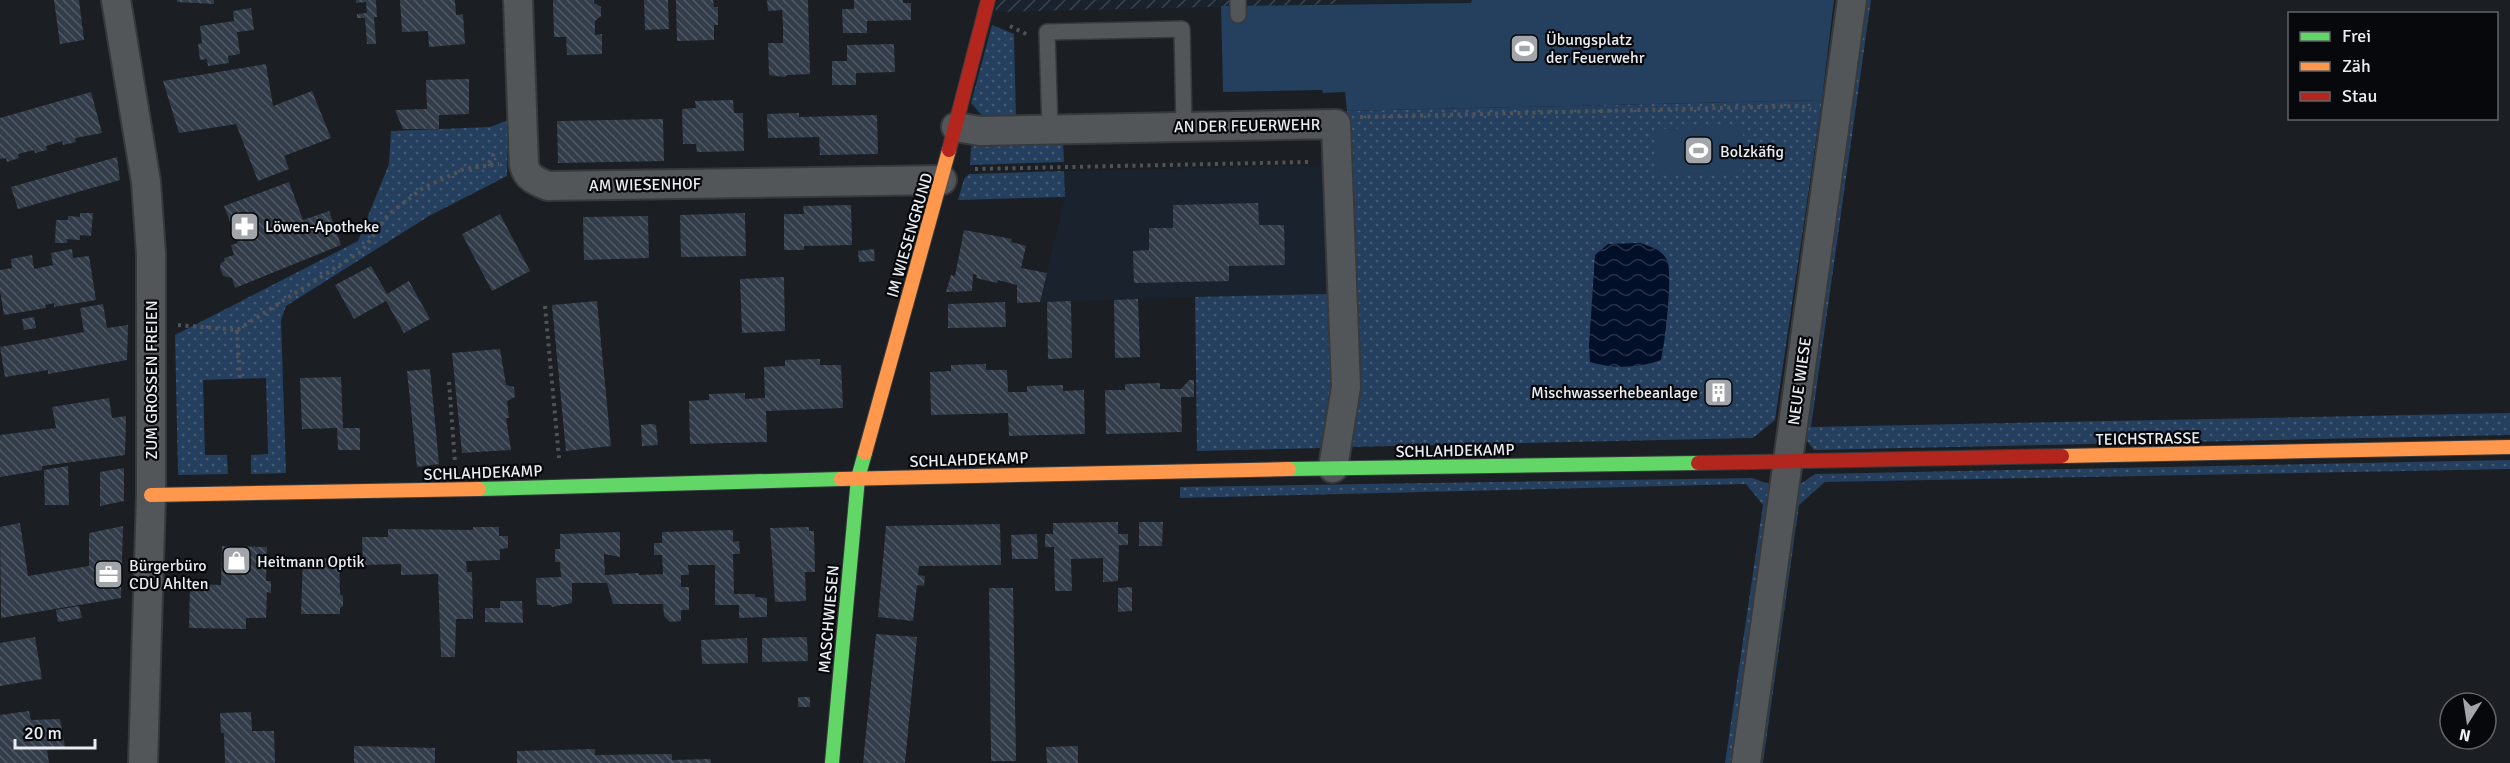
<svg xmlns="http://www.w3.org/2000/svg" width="2510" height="763" viewBox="0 0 2510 763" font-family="Signika,sans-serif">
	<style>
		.built { fill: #1a232d }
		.industrial { fill: url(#industrial-furrows) }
		.grass { fill: url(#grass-dots) }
		.pitch { fill: #253f5f }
		.water { fill: url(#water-waves) }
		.building { fill: url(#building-back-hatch) }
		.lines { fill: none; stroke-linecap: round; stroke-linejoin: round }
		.lane-casing { stroke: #373a3d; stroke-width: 18 }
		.street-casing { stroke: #373a3d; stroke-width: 32 }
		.fast-casing { stroke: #373a3d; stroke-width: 16 }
		.slow-casing { stroke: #373a3d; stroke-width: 16 }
		.jam-casing { stroke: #373a3d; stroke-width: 16 }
		.path { stroke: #515456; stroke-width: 4; stroke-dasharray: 3 4.5; stroke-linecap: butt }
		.lane { stroke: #535659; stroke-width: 15 }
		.street { stroke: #535659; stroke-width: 28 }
		.fast { stroke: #63d668; stroke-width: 14 }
		.slow { stroke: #ff974d; stroke-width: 14 }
		.jam { stroke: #b3261e; stroke-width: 14 }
		.labels { text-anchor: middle; stroke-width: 4.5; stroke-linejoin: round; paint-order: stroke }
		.poi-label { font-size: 16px; fill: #eaeef3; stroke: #06080b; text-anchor: start }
		.street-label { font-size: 16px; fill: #eaeef3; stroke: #06080b }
	</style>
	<defs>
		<pattern id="industrial-furrows" width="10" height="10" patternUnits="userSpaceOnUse" patternTransform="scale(1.5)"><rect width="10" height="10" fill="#1a232d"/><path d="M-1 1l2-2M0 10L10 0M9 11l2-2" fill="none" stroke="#3b434c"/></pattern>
		<pattern id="grass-dots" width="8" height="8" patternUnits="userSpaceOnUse" patternTransform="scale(1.5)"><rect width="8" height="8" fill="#253f5f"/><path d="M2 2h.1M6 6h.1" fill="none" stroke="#455b76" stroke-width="1.8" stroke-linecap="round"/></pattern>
		<pattern id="water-waves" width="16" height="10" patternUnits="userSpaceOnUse" patternTransform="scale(1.5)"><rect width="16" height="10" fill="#020f28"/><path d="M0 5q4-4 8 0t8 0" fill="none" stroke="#273248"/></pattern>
		<pattern id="building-back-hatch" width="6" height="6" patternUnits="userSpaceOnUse" patternTransform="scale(1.5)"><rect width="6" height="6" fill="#333d4a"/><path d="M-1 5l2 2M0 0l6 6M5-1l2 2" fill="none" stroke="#515965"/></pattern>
	</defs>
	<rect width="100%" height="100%" fill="#1b1e22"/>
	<!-- built -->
	<path class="built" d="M1338 0H1472L1471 3 1337 4Z
		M1326 165 1329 294 1040 302 1065 197 1064 171Z"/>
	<!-- industrial -->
	<path class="industrial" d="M998 0H1338L1337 4 995 12Z"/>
	<!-- grass -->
	<path class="grass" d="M1864 0H1871L1811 427 2510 413V435L1814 450 1804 437Z
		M992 25 1014 34 1016 119H985L971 103Z
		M1822 100 1775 420 1753 438 1348 447 1356 389 1347 111Z
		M508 120 507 176 429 216 286 306 281 320 286 473 251 474V455L268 454 266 378 203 380 205 455H227L228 474 178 475 175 335 358 241 389 164 391 131 490 127Z
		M1063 141 1064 162 970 165 971 147 978 144Z
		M1064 171 1065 197 958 200 964 179 969 174Z
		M1329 294 1332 387 1323 448 1197 451 1195 297Z
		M2510 460V469L1825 482 1799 505 1763 763H1753L1793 489 1815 474Z
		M1752 478 1769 484 1775 493 1740 763H1725L1763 505 1746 484 1180 498V487Z"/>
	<!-- pitch -->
	<path class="pitch" d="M1472 0H1834L1822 100 1347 111 1345 92 1323 93 1322 90 1223 92 1221 6 1471 3Z
		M1743 127V172L1655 175 1654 129Z"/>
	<!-- water -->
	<path class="water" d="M1640 243C1652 247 1661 249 1667 260 1673 273 1665 344 1661 360 1639 368 1613 369 1590 362L1589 346 1595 255 1608 244Z"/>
	<!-- building -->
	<path class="building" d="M54 0H79L84 40 60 44Z
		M177 0H214V4L177 2Z
		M356 0H376L377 17H374L376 44H367L365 18H357V14L367 13 366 2 356 3Z
		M400 0H455L456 15 463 14 465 44 429 47 428 31 402 32Z
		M553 0H594V3L601 7V16L595 21V35L602 34V54L567 55 566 37H554Z
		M644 0H668L669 29 645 30Z
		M676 0H713L714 7H718V25H714V40L677 41Z
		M767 0H808L810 74 787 75 785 77 769 75 768 43H783V26L782 10 768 11Z
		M854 0H903V3H911V20L867 21V33H843L842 9H854Z
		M251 8 254 30 237 32 240 54 228 56 229 63 208 66 207 59 200 60 198 44 202 43 200 26 234 21 233 11Z
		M894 44 895 72 856 73V85H832V61H847V45Z
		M266 64 273 106 312 91 331 138 284 156 289 169 258 181 236 124 179 133 163 81Z
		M469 79V114L439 115V129H403L395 110 427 109 426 80Z
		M91 92 102 133 75 138 76 142 63 145 62 141 46 146 47 150 35 153 34 150 18 154 19 158 7 162 6 158 0 159V118Z
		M733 100 734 113H743L744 151 697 152 696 144H683L682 109 696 108 695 101Z
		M799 113V117L877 115 878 154 820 155 819 137 768 138 767 114Z
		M663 119 664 161 558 163 557 121Z
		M117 157 120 180 18 209 11 187Z
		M289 182 303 220 329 211 341 245 235 288 232 278 223 276 220 267 221 263 225 261 224 258 234 255 231 245 238 243 224 206Z
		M1258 203 1259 225H1284L1285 265 1229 266V281L1134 283 1133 251 1149 250V228H1173V205Z
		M851 205 852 245 804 246V250H784V214H804L803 206Z
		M80 213H93L91 236 80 235V240L67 239V243H55L56 220H68V216L80 217Z
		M745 213 746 256 681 257 680 215Z
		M500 214 530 271 492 291 462 234Z
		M648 216 649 258 584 260 583 217Z
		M964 230 1012 239 1011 242 1026 246 1021 268 1047 273 1040 302 1017 303V285L998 280 997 283 993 282 976 278 977 275 973 274 972 291 946 292 951 275 955 276Z
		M72 249 73 258 89 256 96 300 54 307V303L45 305 46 308 4 315 0 291V270L12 268 11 259 32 255 34 269 53 265 51 253Z
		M874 249 875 261 859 262 858 251Z
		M371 266 387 294 409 281 430 319 404 333 386 301 354 319 335 285Z
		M784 277 785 331 742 333 740 279Z
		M1138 299 1140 357 1115 358 1114 300Z
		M597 301 611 446 566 451 552 305Z
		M1071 301 1072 358 1048 359 1047 302Z
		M1005 302 1006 327 948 328V304Z
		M103 304 107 328 128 325 127 360 48 374V370L5 377 0 347 84 332 80 308Z
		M34 317 36 328 24 330 22 319Z
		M500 349 506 385 514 387 515 397 507 401 509 418H506L511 450 462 453 452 353Z
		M820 359V365H841L843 408 766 411 767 442 690 444 689 401 709 400V394L745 393V399L765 398 764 367 785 366V360Z
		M986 364V370H1007L1008 392H1027V386L1063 385V391L1084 390 1085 434 1009 436 1008 413 931 415 930 372 951 371V365Z
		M430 369 439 464 417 467 407 371Z
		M341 377 343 428H360V450H338L337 428 302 429 300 378Z
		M1189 380H1194V397H1181L1182 432 1106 434 1105 390H1125V384L1160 383V389H1181Z
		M1707 380H1731L1730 403H1707Z
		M109 398 112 418 126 416 125 455 42 466V470L0 477V435L56 428 52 407Z
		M652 424 656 425 658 445 642 446 641 425Z
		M68 466 69 505H45L44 470Z
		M124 468V501L100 506V472Z
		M1118 522V534H1128V545H1119L1118 581 1103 582V558L1071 559 1072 591H1055L1054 547H1045V534H1053V523Z
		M1139 522H1163L1162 546H1139Z
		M20 523 28 576 89 566V533L123 526 121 598 1 618 0 527Z
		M1000 524 1001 565 919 566 918 575 925 576 924 586 917 585 913 621 878 617 886 526Z
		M473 527H499V536H508V548L500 549V560L466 561 467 572H472L473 619H456L455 657H441L438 574 401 575V564L363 565 362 537H388V529L473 530Z
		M809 527V531H814L815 572H805L806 601 775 602 770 528Z
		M733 530V542L739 541 740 554H733L734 594H755V597L767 598V617L739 618V605H715V565H688L689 575H681V587H689V610H681V621L670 622 664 616 663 604H613L607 583H572V603L552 607 551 605H537L536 578 561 577 560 562H555V549H560V534L620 532V557L604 554 605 575 639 573V575L663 574 662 555H654V543H662V532Z
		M1037 534 1038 559H1012L1011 535Z
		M222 546 267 547 266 581H271V593L267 592 266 618H246V629L189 628 190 584 221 585Z
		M339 558 340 594 343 596V606L340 608V614H301L303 559Z
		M1132 587V611L1118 612V588Z
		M989 588H1013L1016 761H991Z
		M500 601H522L523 623 485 622V608H500Z
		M79 606 82 618 58 622 56 610Z
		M876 634 917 637 905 763H863Z
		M35 637 42 679 0 686V643Z
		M807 637 808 661 762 662V638Z
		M747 638 748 663 702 664 701 640Z
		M798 697H810V707H798Z
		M29 711 31 720 60 719 65 747 47 750 49 763H0V715Z
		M251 712 252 731H274L275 763H225L224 733H221L220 713Z
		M354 746 435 748V763H354Z
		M1078 746V763H1047L1046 747Z
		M595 749V755L672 754V760L711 759V763H517V751Z"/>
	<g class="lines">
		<defs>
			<path id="lane" d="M1238 0V15
				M1050 129 1047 32 1182 29 1184 127"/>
			<path id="street" d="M116 0 146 182 151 254V495L143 763
				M518 0 524 165C527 178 536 181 548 186L942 180
				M956 127 980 131 1336 124 1346 387 1333 468
				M1746 763 1852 0"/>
			<path id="fast" d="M1289 469 1698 463
				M479 489 841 479
				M832 763 858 478 865 453"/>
			<path id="slow" d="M865 453 949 150
				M2062 456 2510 447
				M841 479 1289 469
				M151 495 479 489"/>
			<path id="jam" d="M949 150 988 0
				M1698 463 2062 456"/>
		</defs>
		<!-- lane casing -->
		<use href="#lane" class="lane-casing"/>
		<!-- street casing -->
		<use href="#street" class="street-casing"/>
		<!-- fast casing -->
		<use href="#fast" class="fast-casing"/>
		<!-- slow casing -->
		<use href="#slow" class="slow-casing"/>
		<!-- jam casing -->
		<use href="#jam" class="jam-casing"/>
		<!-- path -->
		<path class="path" d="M1010 26 1028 35
			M1360 117 1801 106 1811 109
			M489 163 495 151
			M975 169 1310 162
			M545 306 559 458
			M178 325 237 330 362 251 388 215 423 188 464 169 499 164
			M237 330 240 379
			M449 382 455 462"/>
		<!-- lane -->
		<use href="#lane" class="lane"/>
		<!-- street -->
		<use href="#street" class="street"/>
		<!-- fast -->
		<use href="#fast" class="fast"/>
		<!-- slow -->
		<use href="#slow" class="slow"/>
		<!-- jam -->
		<use href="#jam" class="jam"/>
	</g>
	<!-- icons -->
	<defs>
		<symbol id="stadium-square" viewBox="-11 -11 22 22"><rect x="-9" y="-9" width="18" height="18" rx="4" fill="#a2a5aa" stroke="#06080b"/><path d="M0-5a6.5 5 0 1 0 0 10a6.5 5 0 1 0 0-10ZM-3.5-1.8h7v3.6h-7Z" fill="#fff"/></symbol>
		<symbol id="pharmacy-square" viewBox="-11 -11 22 22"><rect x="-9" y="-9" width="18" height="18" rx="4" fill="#a2a5aa" stroke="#06080b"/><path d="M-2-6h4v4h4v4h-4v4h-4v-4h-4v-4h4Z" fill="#fff"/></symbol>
		<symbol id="building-square" viewBox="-11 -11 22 22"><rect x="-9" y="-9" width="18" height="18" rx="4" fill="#a2a5aa" stroke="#06080b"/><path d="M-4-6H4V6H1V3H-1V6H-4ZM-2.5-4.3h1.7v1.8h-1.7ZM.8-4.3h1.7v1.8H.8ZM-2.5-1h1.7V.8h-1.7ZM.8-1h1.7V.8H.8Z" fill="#fff"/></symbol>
		<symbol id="shop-square" viewBox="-11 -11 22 22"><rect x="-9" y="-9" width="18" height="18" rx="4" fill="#a2a5aa" stroke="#06080b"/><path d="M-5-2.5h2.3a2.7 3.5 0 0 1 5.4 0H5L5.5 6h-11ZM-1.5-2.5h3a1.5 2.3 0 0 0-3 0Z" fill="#fff"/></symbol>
		<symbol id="office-square" viewBox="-11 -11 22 22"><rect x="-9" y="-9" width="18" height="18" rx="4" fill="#a2a5aa" stroke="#06080b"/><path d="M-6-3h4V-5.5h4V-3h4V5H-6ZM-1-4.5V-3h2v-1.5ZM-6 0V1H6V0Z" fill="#fff"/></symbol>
	</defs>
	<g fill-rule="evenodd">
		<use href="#stadium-square" x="1508" y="32" width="33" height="33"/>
		<use href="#stadium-square" x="1682" y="134" width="33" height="33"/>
		<use href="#pharmacy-square" x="228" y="210" width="33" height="33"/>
		<use href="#building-square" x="1702" y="376" width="33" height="33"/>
		<use href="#shop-square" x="220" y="544" width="33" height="33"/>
		<use href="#office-square" x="92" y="558" width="33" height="33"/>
	</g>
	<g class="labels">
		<!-- poi labels -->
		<g class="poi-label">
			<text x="1546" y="45">Übungsplatz<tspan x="1546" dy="18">der Feuerwehr</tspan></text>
			<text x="1720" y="157">Bolzkäfig</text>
			<text x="265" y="232">Löwen-Apotheke</text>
			<text x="1698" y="398" text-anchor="end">Mischwasserhebeanlage</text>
			<text x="257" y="567">Heitmann Optik</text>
			<text x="129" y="571">Bürgerbüro<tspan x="129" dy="18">CDU Ahlten</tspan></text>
		</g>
		<!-- street labels -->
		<g class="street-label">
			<text transform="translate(1247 125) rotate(-1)" y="6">AN DER FEUERWEHR</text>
			<text transform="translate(645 184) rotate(-1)" y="6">AM WIESENHOF</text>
			<text transform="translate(909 235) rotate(-74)" y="6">IM WIESENGRUND</text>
			<text transform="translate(151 380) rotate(-90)" y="6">ZUM GROSSEN FREIEN</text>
			<text transform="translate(1799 381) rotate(-82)" y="6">NEUE WIESE</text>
			<text transform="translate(2148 438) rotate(-1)" y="6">TEICHSTRASSE</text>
			<text transform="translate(1455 450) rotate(-1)" y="6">SCHLAHDEKAMP</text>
			<text transform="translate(969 459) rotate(-2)" y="6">SCHLAHDEKAMP</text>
			<text transform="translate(483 472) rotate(-2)" y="6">SCHLAHDEKAMP</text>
			<text transform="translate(828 619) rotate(-85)" y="6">MASCHWIESEN</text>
		</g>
	</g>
	<!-- legend -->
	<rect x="2288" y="12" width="210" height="108" fill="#06080b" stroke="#616468" stroke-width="1.5"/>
	<rect x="2300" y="32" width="30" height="9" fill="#63d668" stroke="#616468" stroke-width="1.5"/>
	<text x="2342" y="42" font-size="18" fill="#eaeef3">Frei</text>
	<rect x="2300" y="62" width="30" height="9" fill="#ff974d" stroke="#616468" stroke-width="1.5"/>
	<text x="2342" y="72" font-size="18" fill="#eaeef3">Zäh</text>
	<rect x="2300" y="92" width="30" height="9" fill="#b3261e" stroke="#616468" stroke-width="1.5"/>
	<text x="2342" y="102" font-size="18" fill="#eaeef3">Stau</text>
	<!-- north arrow -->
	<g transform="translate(2468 721) rotate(192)"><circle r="28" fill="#06080b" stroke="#616468" stroke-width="1.5"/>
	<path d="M0-4.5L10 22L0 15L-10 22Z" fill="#a2a5aa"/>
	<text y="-9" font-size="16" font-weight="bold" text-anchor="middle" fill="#eaeef3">N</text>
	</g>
	<!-- scale -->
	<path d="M15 739v9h80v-9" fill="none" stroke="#eaeef3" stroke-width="3"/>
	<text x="24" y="739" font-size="18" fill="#eaeef3" stroke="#06080b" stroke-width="4.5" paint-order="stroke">20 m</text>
</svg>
